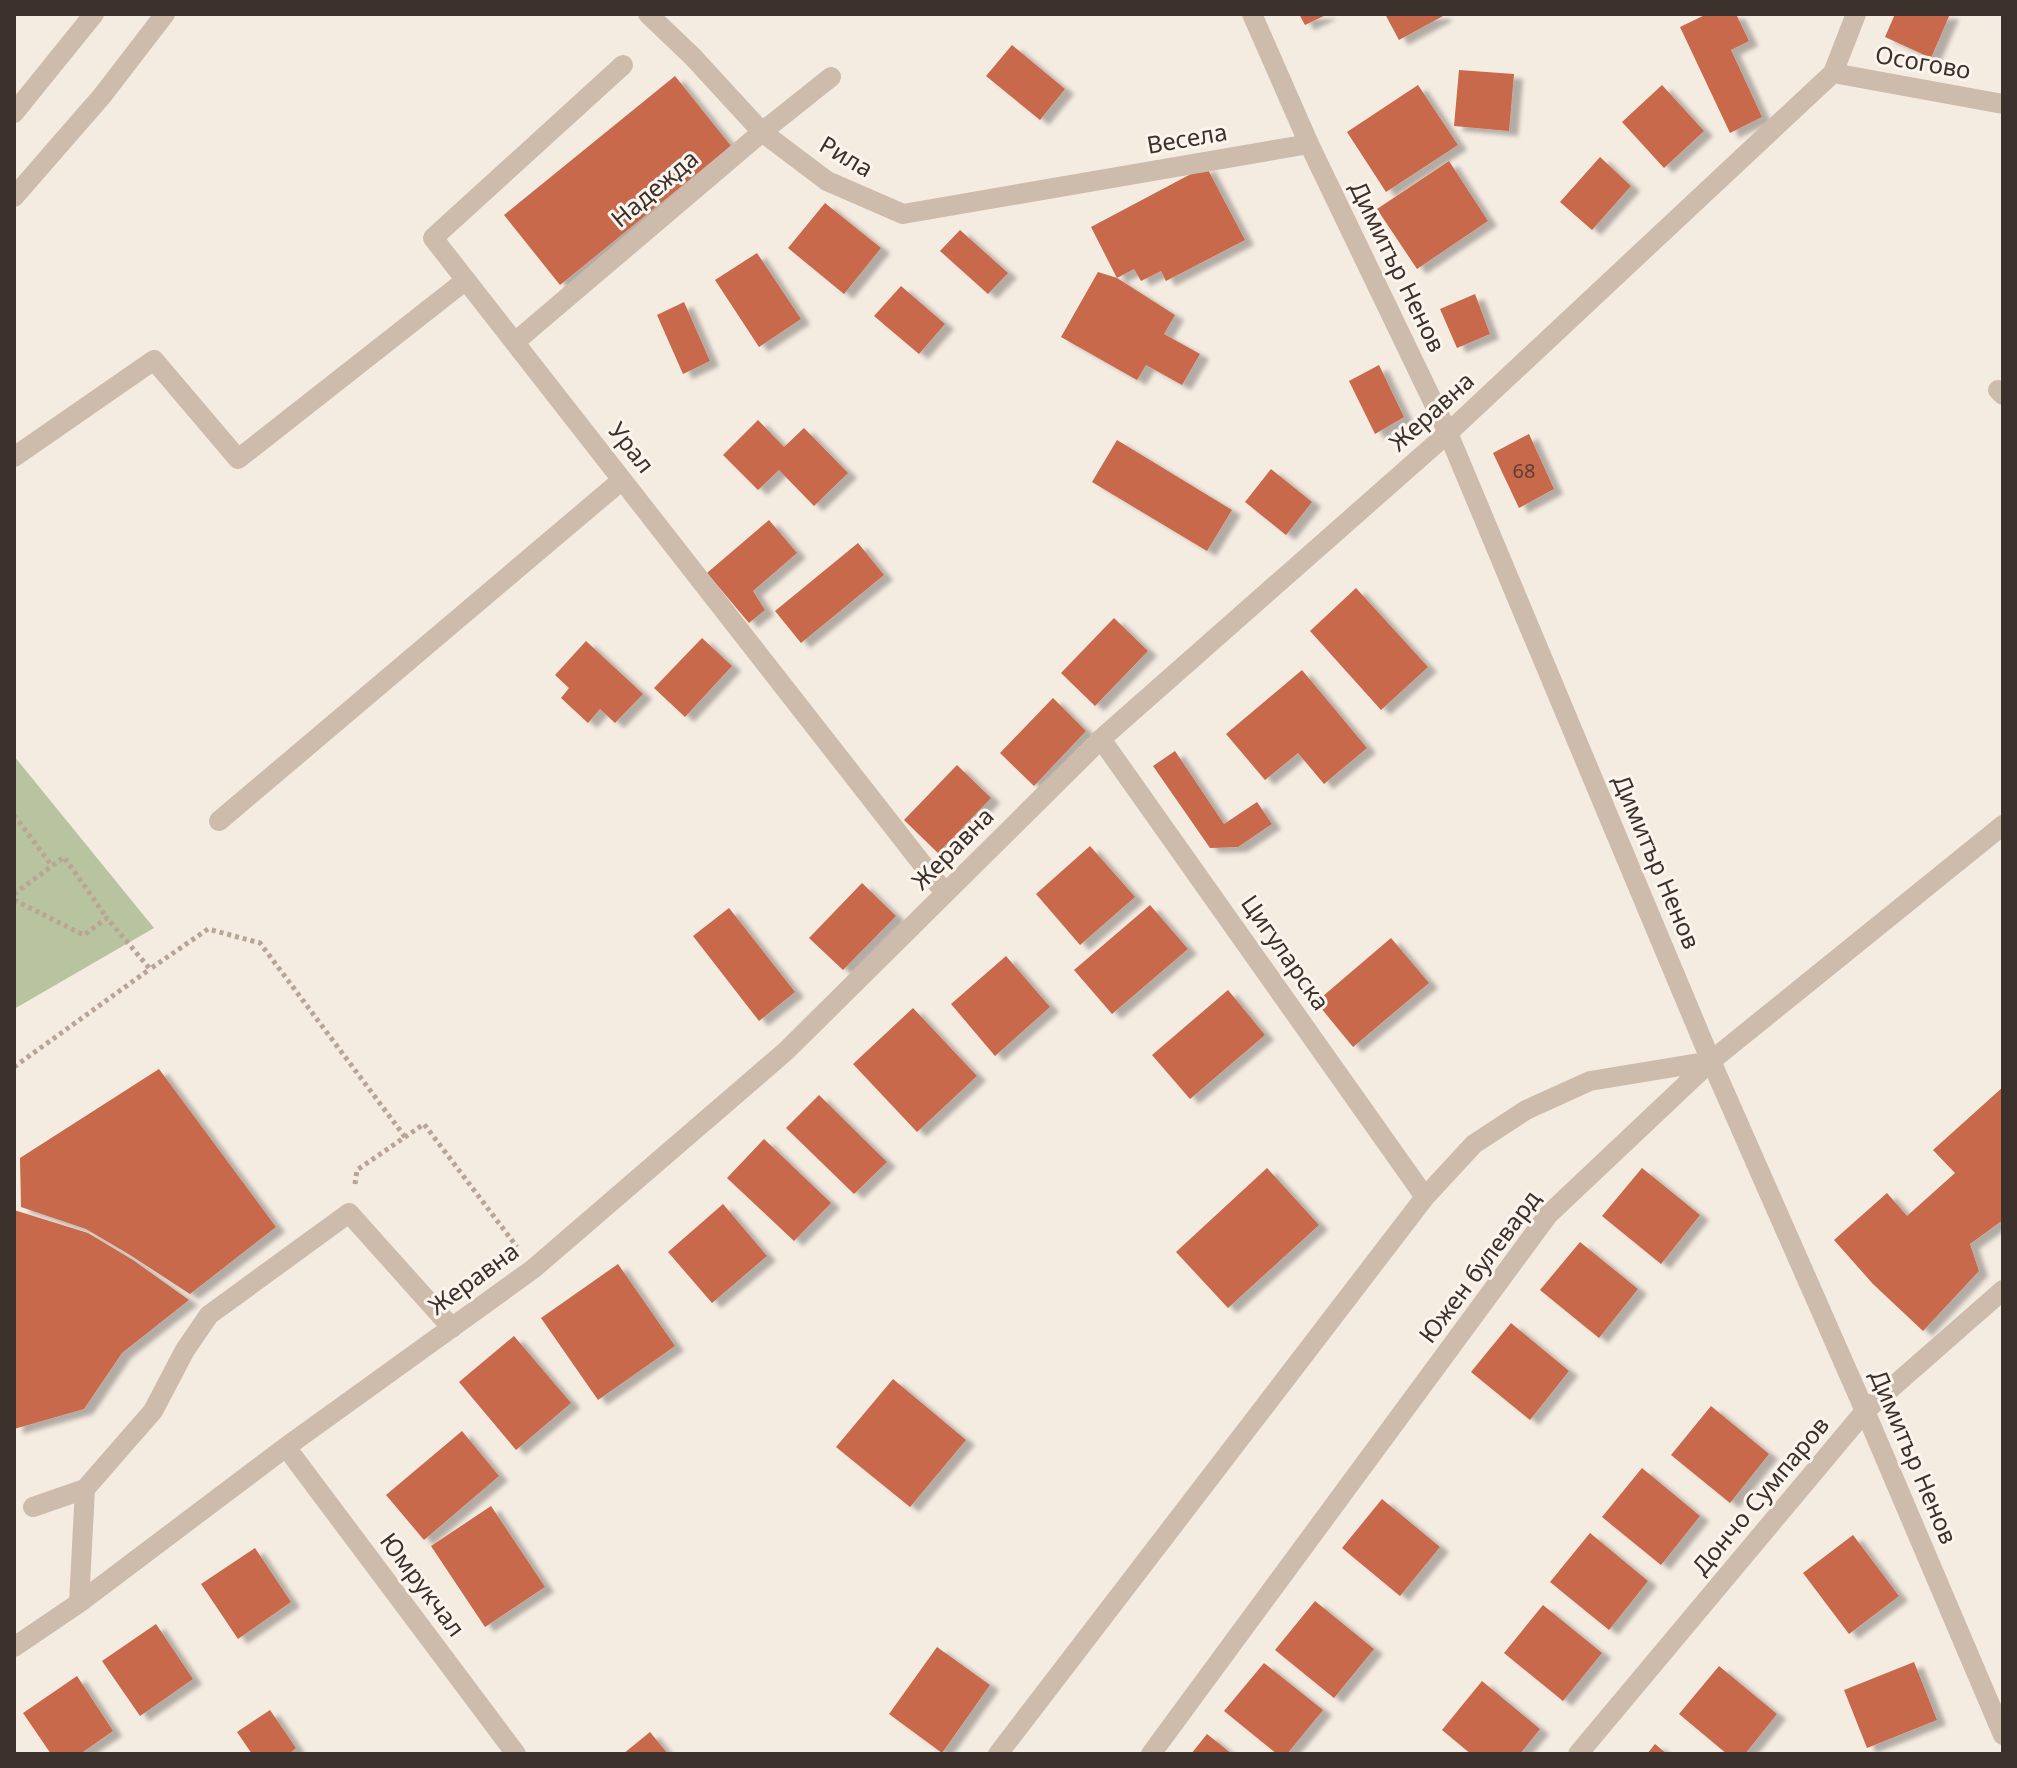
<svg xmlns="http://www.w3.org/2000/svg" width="2017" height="1768" viewBox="0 0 2017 1768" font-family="'Noto Sans',sans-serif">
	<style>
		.green { fill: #b8c4a0 }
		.building { fill: #c8694b; filter: url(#shadow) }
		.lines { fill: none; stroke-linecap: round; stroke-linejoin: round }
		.path { stroke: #b9a596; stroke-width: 5; stroke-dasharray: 4 4; stroke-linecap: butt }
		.minor { stroke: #cdbbac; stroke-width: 20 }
		.labels { text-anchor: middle; stroke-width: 6; stroke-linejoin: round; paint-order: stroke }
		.number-label { font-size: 20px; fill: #5e3e33 }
		.street-label { font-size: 24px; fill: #3b302b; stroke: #fbf5ee }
	</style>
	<defs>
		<filter id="shadow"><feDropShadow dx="9" dy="5" stdDeviation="2" flood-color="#0004"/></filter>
	</defs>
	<rect width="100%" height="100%" fill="#f4ebe1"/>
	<!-- green -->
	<path class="green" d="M14 756 154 928 14 1009Z"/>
	<!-- building -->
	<path class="building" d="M1299 14H1328L1305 25Z
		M1385 14H1442L1443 16 1399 40Z
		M1707 14H1736L1749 41 1731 50 1762 117 1730 133 1680 27Z
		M1895 14H1950L1931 58 1885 37Z
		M1012 45 1065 89 1040 120 986 76Z
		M1459 70 1514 74 1509 131 1454 126Z
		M675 76 731 146 560 285 504 215Z
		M1418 85 1458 145 1386 192 1347 132Z
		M1662 85 1704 131 1664 168 1622 122Z
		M1600 157 1631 186 1592 230 1560 202Z
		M1449 161 1488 221 1417 269 1377 209Z
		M1206 166 1245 240 1166 281 1161 271 1141 281 1134 269 1117 278 1091 227Z
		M825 203 881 248 844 294 788 248Z
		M960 230 1008 273 988 294 940 251Z
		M757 253 801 319 759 347 715 280Z
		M1098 272 1117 278 1175 315 1164 334 1200 354 1182 385 1146 365 1137 380 1061 337Z
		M901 286 945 324 919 354 874 316Z
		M1475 294 1490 334 1457 348 1440 309Z
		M684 302 710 361 683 374 657 315Z
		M1379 365 1404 417 1375 434 1349 381Z
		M758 420 784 447 804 428 848 473 814 506 779 470 758 490 723 455Z
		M1529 434 1554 489 1519 508 1493 453Z
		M1117 440 1232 510 1207 551 1092 482Z
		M1271 469 1312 502 1286 535 1245 502Z
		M769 520 797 553 753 591 765 610 749 623 707 573Z
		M858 543 884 575 801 643 775 611Z
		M1356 588 1428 667 1381 710 1310 631Z
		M1114 618 1148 651 1095 706 1061 673Z
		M702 638 732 666 685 717 654 688Z
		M586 641 643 694 615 723 600 709 588 723 561 698 569 688 555 675Z
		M1302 670 1367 748 1324 784 1298 753 1265 780 1226 734Z
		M1053 698 1086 731 1034 786 1000 753Z
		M1175 751 1224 824 1257 802 1272 824 1238 847 1210 848 1153 766Z
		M957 765 991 798 938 853 904 820Z
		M1090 846 1135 897 1080 945 1036 894Z
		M862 883 896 916 843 970 809 938Z
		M1150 905 1188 949 1112 1014 1074 970Z
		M729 908 795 992 759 1021 693 936Z
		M1391 938 1429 983 1353 1047 1316 1002Z
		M1006 956 1050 1007 995 1056 951 1004Z
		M1228 990 1265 1035 1190 1099 1152 1055Z
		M913 1008 977 1076 917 1132 853 1064Z
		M159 1069 276 1227 190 1294 130 1255 86 1229 21 1207 20 1158Z
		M2003 1087V1220L1970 1244 1979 1271 1923 1331 1873 1284 1834 1240 1887 1193 1907 1216 1955 1173 1933 1150Z
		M819 1095 887 1162 854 1194 786 1128Z
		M764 1139 831 1203 794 1241 727 1178Z
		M1267 1168 1319 1225 1228 1308 1176 1252Z
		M1642 1168 1700 1215 1661 1264 1602 1216Z
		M723 1204 767 1256 712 1303 668 1252Z
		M14 1210 88 1233 133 1260 189 1300 122 1353 84 1409 14 1429Z
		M1580 1242 1638 1289 1599 1338 1540 1290Z
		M618 1264 675 1346 598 1400 541 1318Z
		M1511 1323 1569 1371 1530 1420 1471 1372Z
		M514 1336 571 1403 516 1450 459 1382Z
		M893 1379 966 1440 910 1507 836 1447Z
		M1711 1406 1769 1454 1730 1503 1671 1455Z
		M462 1431 499 1476 424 1540 386 1495Z
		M1642 1468 1700 1516 1661 1565 1602 1517Z
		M1382 1499 1440 1547 1400 1596 1342 1548Z
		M491 1506 545 1587 485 1627 431 1546Z
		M1590 1533 1648 1581 1609 1630 1550 1582Z
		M1853 1535 1899 1596 1849 1634 1803 1573Z
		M255 1548 291 1602 238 1639 201 1584Z
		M1315 1601 1374 1649 1334 1698 1275 1650Z
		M1543 1605 1602 1653 1563 1701 1504 1653Z
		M156 1624 193 1679 140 1716 102 1661Z
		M937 1647 990 1685 942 1753 889 1714Z
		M1914 1662 1937 1720 1867 1748 1844 1690Z
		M1264 1663 1323 1710 1287 1754H1277L1224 1711Z
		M1719 1666 1777 1714 1745 1754H1727L1679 1714Z
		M77 1676 113 1731 80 1754H51L23 1713Z
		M1482 1681 1540 1729 1520 1754H1471L1442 1730Z
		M270 1710 296 1748 289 1754H252L237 1732Z
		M650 1732 668 1754H623Z
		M1207 1734 1232 1754H1191Z
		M1655 1744 1667 1754H1647Z"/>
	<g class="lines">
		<!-- path -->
		<path class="path" d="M14 815 52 866
			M14 894 64 857 107 918
			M14 900 84 935 107 918 150 969 208 929 260 943 405 1137
			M14 1067 150 969
			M355 1184 357 1170 424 1124 517 1247"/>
		<!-- minor -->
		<path class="minor" d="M648 14 693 57 762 132 827 181 903 214 1309 144
			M1252 14 1309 144 1448 433 1711 1061 1865 1411 2003 1735
			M623 65 433 238 945 893
			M1833 73 2003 104
			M14 113 94 14
			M14 197 102 96 165 14
			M515 342 762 132 831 77
			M1998 390 2003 395
			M14 457 154 360 238 459 466 280
			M1101 739 1425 1197
			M219 821 622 480
			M286 1447 516 1754
			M33 1507 85 1489
			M79 1603 85 1489 153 1411 185 1350 209 1315 349 1213 452 1328
			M14 1647 79 1603 286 1447 533 1269 786 1051 1101 739 1448 433 1833 73 1856 14
			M998 1754 1425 1197 1474 1144 1526 1110 1590 1081 1711 1061
			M1151 1754 1548 1215 1711 1061 2003 825
			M1578 1754 1865 1411 2003 1290"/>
	</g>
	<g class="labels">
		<!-- number labels -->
		<g class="number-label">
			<text x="1524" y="478">68</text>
		</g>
		<!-- street labels -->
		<g class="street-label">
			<text transform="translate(1923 63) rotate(10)" y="8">Осогово</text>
			<text transform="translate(1187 139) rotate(-10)" y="8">Весела</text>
			<text transform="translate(846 157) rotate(30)" y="8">Рила</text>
			<text transform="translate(655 189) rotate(-40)" y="8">Надежда</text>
			<text transform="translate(1397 267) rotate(64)" y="8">Димитър Ненов</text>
			<text transform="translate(1432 412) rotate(-42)" y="8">Жеравна</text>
			<text transform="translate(631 448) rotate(52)" y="8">Урал</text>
			<text transform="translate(953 849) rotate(-45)" y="8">Жеравна</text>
			<text transform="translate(1656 862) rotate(67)" y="8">Димитър Ненов</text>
			<text transform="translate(1285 953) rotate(55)" y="8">Цигуларска</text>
			<text transform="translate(1480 1267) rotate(-53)" y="8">Южен булевард</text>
			<text transform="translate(474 1279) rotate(-36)" y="8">Жеравна</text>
			<text transform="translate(1913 1457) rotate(67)" y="8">Димитър Ненов</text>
			<text transform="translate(1761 1496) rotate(-50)" y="8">Дончо Сумпаров</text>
			<text transform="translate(422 1585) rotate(53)" y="8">Юмрукчал</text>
		</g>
	</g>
	<!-- border -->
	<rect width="2017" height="1768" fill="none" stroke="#3b302b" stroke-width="32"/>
</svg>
